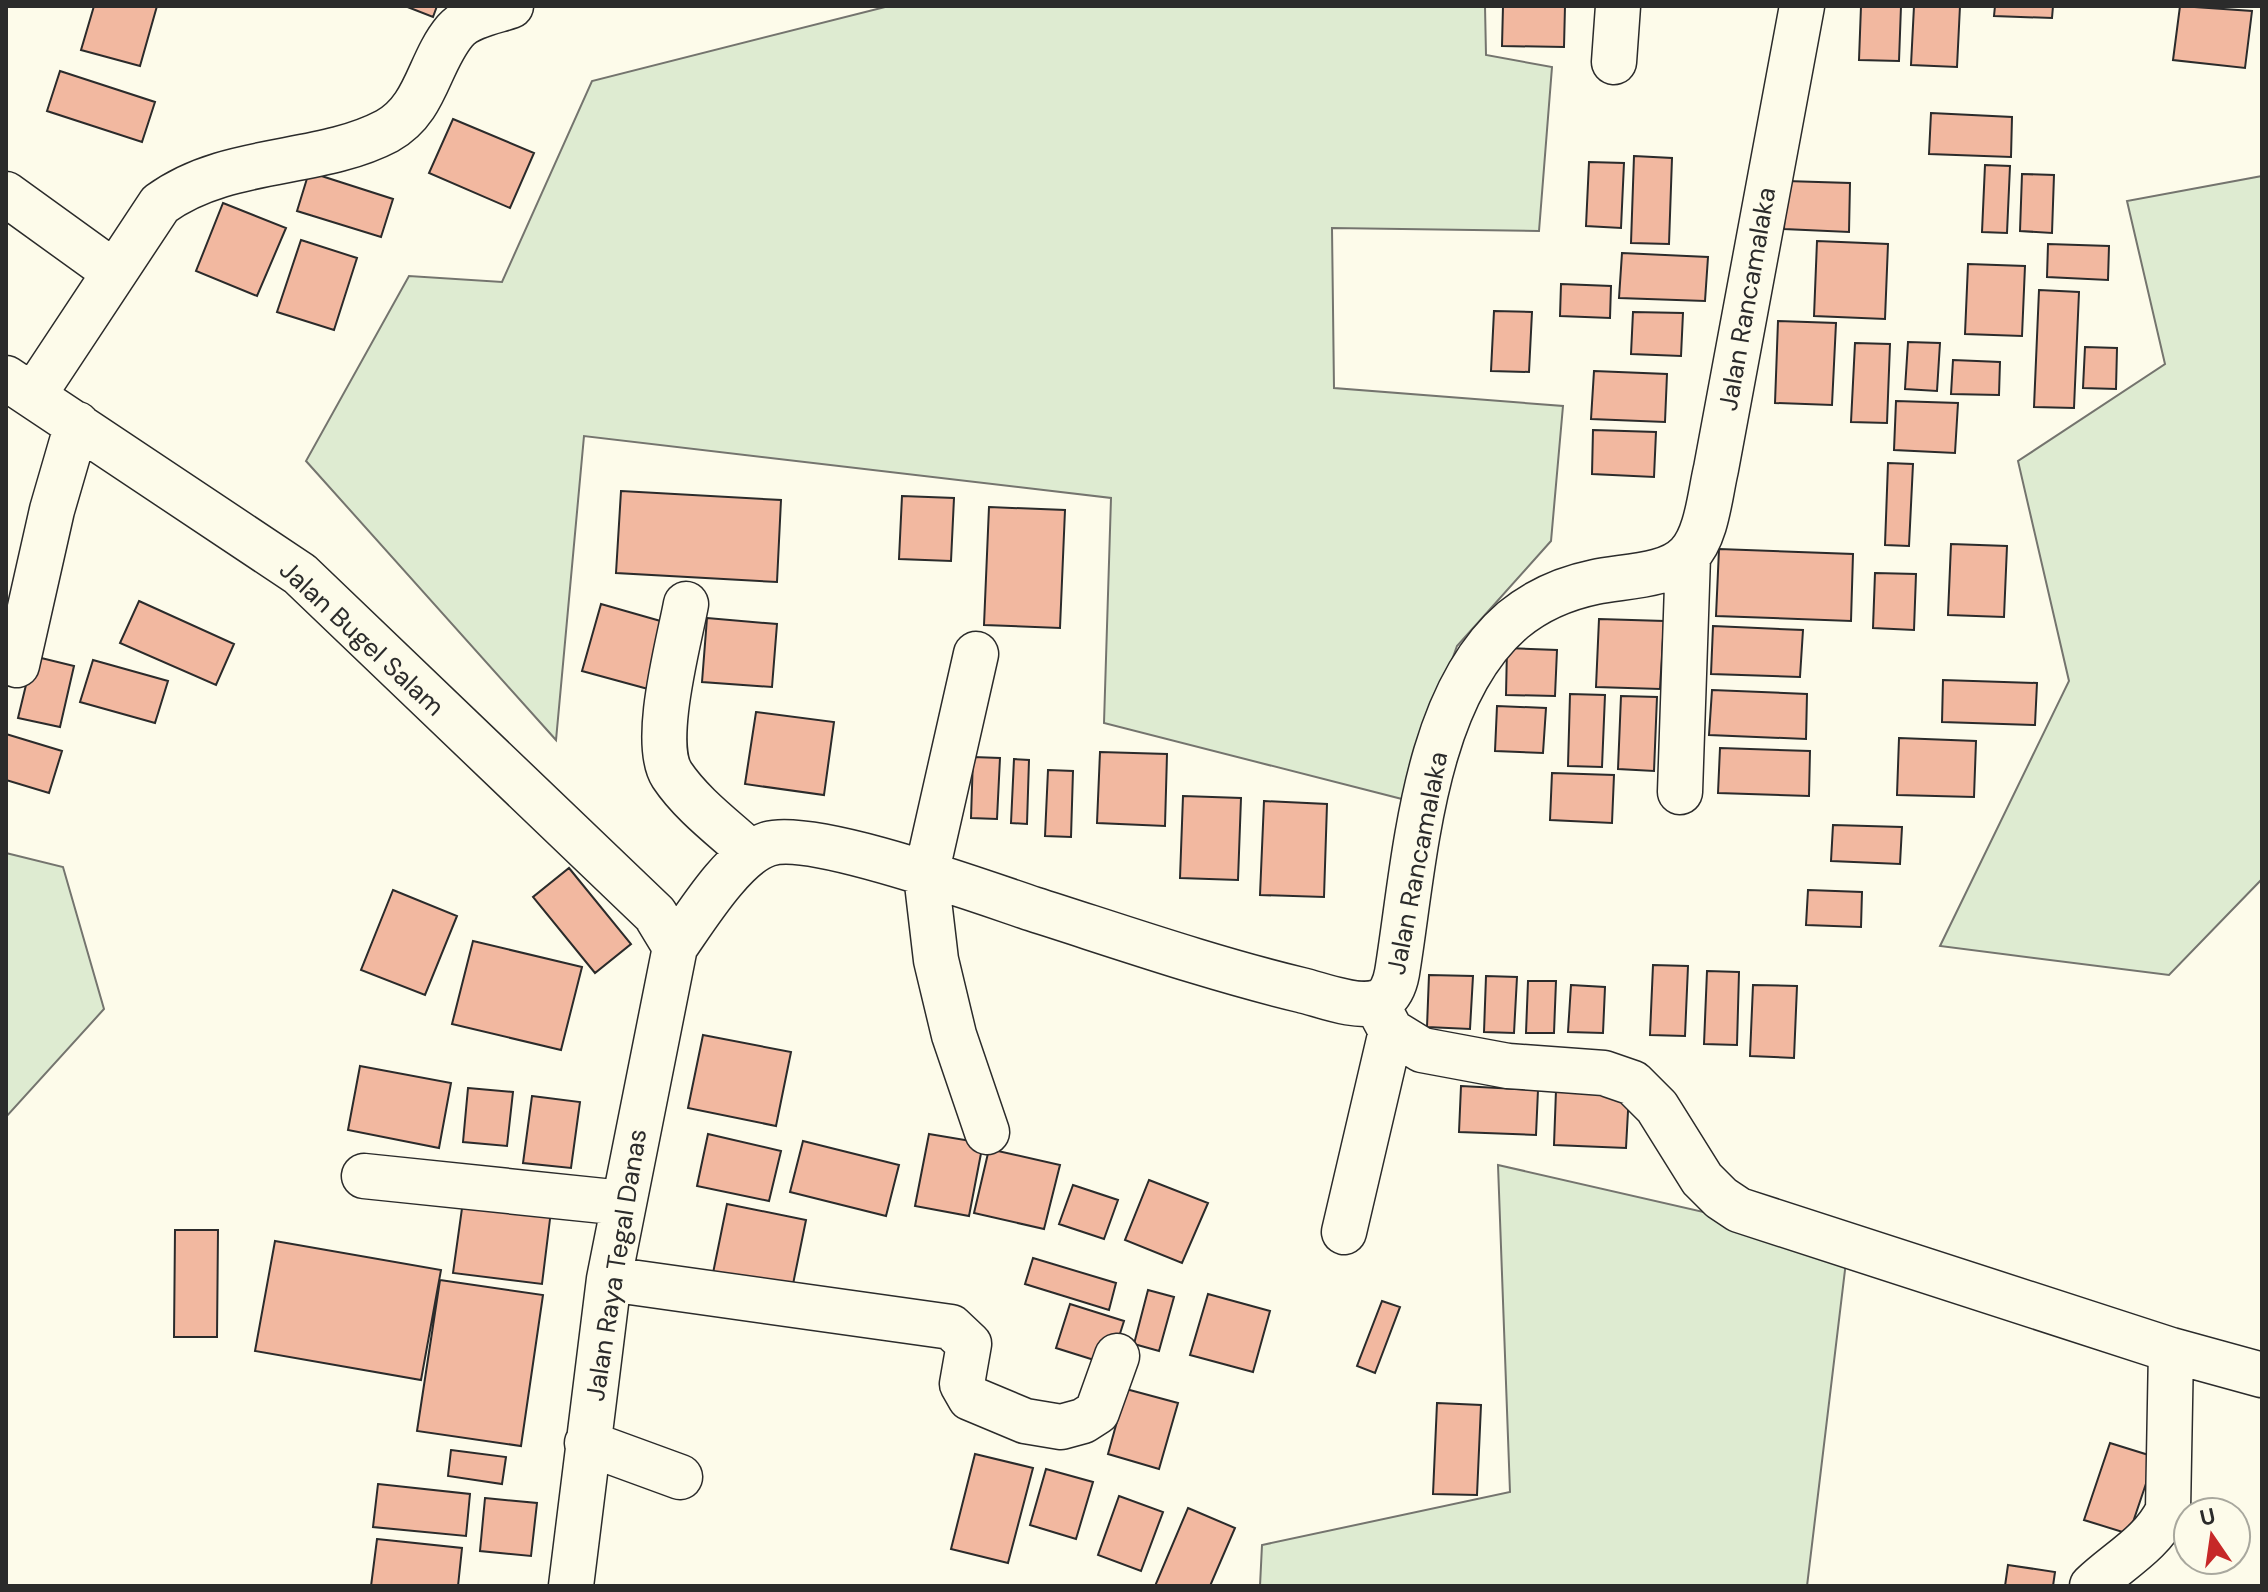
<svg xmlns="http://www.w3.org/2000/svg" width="2268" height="1592" viewBox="0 0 2268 1592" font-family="'DM Sans',sans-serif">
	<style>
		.green { fill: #deebd1; stroke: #74746e; stroke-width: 2 }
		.building { fill: #f2b8a0; stroke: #2b2b2b; stroke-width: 2 }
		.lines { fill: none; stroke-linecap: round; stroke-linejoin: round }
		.minor-casing { stroke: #2b2b2b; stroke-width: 47 }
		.minor { stroke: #fdfbea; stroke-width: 44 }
		.labels { text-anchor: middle; stroke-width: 6; stroke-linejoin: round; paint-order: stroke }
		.street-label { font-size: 26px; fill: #2b2b2b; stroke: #fdfbea }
	</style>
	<rect width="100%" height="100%" fill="#fdfbea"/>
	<!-- green -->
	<path class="green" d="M889 6H1485L1486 55 1552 67 1539 231 1332 228 1334 388 1563 406 1551 541 1457 646 1402 799 1104 723 1111 498 584 436 556 740 306 461 409 276 502 282 592 81Z
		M2262 176V879L2169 975 1940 946 2069 681 2018 461 2165 364 2127 201Z
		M6 853 63 867 104 1009 6 1117Z
		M1498 1165 1848 1245 1807 1586H1260L1262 1545 1510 1492Z"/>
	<!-- building -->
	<path class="building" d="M94 6H157L140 66 81 50Z
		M405 6H437L433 17Z
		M1503 6H1565L1564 47 1502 46Z
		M1861 6H1901L1899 61 1859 60Z
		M1914 6H1960L1957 67 1911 65Z
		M1995 6H2053L2052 18 1994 16Z
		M2180 6 2252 11 2245 68 2173 60Z
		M60 71 155 102 142 142 47 111Z
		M1931 113 2012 117 2011 157 1929 154Z
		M453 119 534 153 510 208 429 173Z
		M1634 156 1672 158 1669 244 1631 243Z
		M1589 162 1624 163 1621 228 1586 226Z
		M1985 165 2010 166 2007 233 1982 232Z
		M309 172 393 199 381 237 297 211Z
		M2022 174 2054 175 2052 233 2020 231Z
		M1786 181 1850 183 1849 232 1784 229Z
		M223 203 286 228 257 296 196 271Z
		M301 240 357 258 334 330 277 312Z
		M1817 241 1888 244 1885 319 1814 316Z
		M2048 244 2109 246 2108 280 2047 277Z
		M1622 253 1708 257 1705 301 1619 298Z
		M1968 264 2025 266 2022 336 1965 334Z
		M1561 284 1611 286 1610 318 1560 316Z
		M2039 290 2079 292 2074 408 2034 407Z
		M1494 311 1532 312 1529 372 1491 371Z
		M1633 312 1683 313 1681 356 1631 354Z
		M1778 321 1836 323 1832 405 1775 403Z
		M1908 342 1940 343 1937 391 1905 389Z
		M1855 343 1890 344 1887 423 1851 422Z
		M2085 347 2117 348 2116 389 2083 388Z
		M1953 360 2000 362 1999 395 1951 394Z
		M1594 371 1667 374 1665 422 1591 419Z
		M1896 401 1958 403 1955 453 1894 450Z
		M1593 430 1656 432 1654 477 1592 474Z
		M1888 463 1913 464 1909 546 1885 545Z
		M621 491 781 500 777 582 616 573Z
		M902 496 954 498 951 561 899 559Z
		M989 507 1065 510 1060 628 984 625Z
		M1951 544 2007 546 2004 617 1948 615Z
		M1719 549 1853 554 1851 621 1716 616Z
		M1875 573 1916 574 1914 630 1873 628Z
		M139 601 234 644 216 685 120 643Z
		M601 604 678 626 659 692 582 671Z
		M707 618 777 624 772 687 702 682Z
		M1599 619 1664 621 1660 689 1596 687Z
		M1713 626 1803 630 1800 677 1711 674Z
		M1507 648 1557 650 1555 696 1506 695Z
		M33 656 74 666 60 727 18 718Z
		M93 660 168 681 155 723 80 702Z
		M1943 680 2037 683 2035 725 1942 722Z
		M1712 690 1807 694 1806 739 1709 735Z
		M1570 694 1605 695 1602 767 1568 766Z
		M1621 696 1657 697 1654 771 1618 769Z
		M1497 706 1546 708 1543 753 1495 751Z
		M756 712 834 722 824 795 745 784Z
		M6 734 62 751 49 793 6 780Z
		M1899 738 1976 741 1974 797 1897 795Z
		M1720 748 1810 751 1809 796 1718 793Z
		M1100 752 1167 754 1165 826 1097 823Z
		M973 757 1000 758 997 819 971 818Z
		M1014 759 1029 760 1027 824 1011 823Z
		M1048 770 1073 771 1071 837 1045 836Z
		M1552 773 1614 775 1612 823 1550 820Z
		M1183 796 1241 798 1238 880 1180 878Z
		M1264 801 1327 804 1324 897 1260 895Z
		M1833 825 1902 827 1900 864 1831 861Z
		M569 868 631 944 595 973 533 897Z
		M393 890 457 916 425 995 361 970Z
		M1808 890 1862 892 1861 927 1806 925Z
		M473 941 582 967 561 1050 452 1024Z
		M1653 965 1688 966 1685 1036 1650 1035Z
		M1707 971 1739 972 1737 1045 1704 1044Z
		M1429 975 1473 976 1470 1029 1427 1027Z
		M1486 976 1517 977 1514 1033 1484 1032Z
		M1528 981H1556L1554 1033H1526Z
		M1571 985 1605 987 1603 1033 1568 1032Z
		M1753 985 1797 986 1794 1058 1750 1056Z
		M703 1035 791 1052 776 1126 688 1108Z
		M360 1066 451 1083 439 1148 348 1130Z
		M1461 1086 1538 1090 1536 1135 1459 1132Z
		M468 1088 513 1092 507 1146 463 1142Z
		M1556 1090 1629 1093 1626 1148 1554 1145Z
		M532 1096 580 1102 571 1168 523 1163Z
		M708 1134 781 1151 769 1201 697 1186Z
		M929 1134 983 1143 969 1216 915 1206Z
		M803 1141 899 1165 886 1216 790 1192Z
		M989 1149 1060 1165 1044 1229 974 1213Z
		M1149 1180 1208 1203 1182 1263 1125 1240Z
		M1073 1185 1118 1200 1104 1239 1059 1224Z
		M463 1201 551 1211 542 1284 453 1273Z
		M727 1204 806 1220 790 1299 711 1283Z
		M175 1230H218L217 1337H174Z
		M275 1241 441 1270 421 1380 255 1351Z
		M1033 1258 1116 1283 1109 1310 1025 1284Z
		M440 1280 543 1295 521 1446 417 1431Z
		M1148 1290 1174 1297 1159 1351 1134 1344Z
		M1208 1294 1270 1311 1253 1372 1190 1355Z
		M1382 1301 1400 1307 1375 1373 1357 1366Z
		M1070 1304 1124 1321 1110 1365 1056 1348Z
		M1126 1389 1178 1403 1159 1469 1108 1454Z
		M1437 1403 1481 1405 1477 1495 1433 1494Z
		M2110 1443 2155 1457 2129 1534 2084 1520Z
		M451 1450 506 1457 502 1484 448 1476Z
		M975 1454 1033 1468 1008 1563 951 1549Z
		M1046 1469 1093 1482 1076 1539 1030 1525Z
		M378 1484 470 1494 466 1536 373 1527Z
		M1119 1496 1163 1512 1141 1571 1098 1555Z
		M485 1498 537 1503 531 1556 480 1551Z
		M1188 1508 1235 1528 1210 1586H1155Z
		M377 1539 462 1548 458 1586H371Z
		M2008 1565 2055 1572 2053 1586H2005Z"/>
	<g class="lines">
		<defs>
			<path id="minor" d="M1614 62 1618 6
				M6 194 114 272
				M6 378 300 574 655 914 675 947
				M33 396 160 204C227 155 319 167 387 131 427 109 428 63 455 31 468 16 493 12 511 6
				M686 604C679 642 651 743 672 775 692 805 725 829 751 853
				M976 654 926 875 936 960 954 1035 987 1132
				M17 665 52 510 77 424
				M1680 792 1688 556
				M1376 1003 1391 1031 1422 1050 1508 1066 1604 1073 1633 1083 1657 1107 1702 1179 1721 1198 1739 1210 2171 1350 2262 1375
				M364 1176 623 1203
				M1344 1232 1391 1031
				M609 1279 951 1327 969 1344 962 1384 970 1398 1025 1421 1061 1427 1083 1421 1097 1412 1117 1356
				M587 1443 680 1477
				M571 1586 609 1279 675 947C696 917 734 855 768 844 812 830 982 892 1033 909 1121 937 1210 968 1301 990 1322 995 1356 1009 1378 1002 1390 998 1395 984 1397 973 1415 863 1422 698 1513 620 1536 601 1566 588 1595 582 1622 576 1668 577 1688 555 1707 536 1710 494 1716 469L1802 6
				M2092 1586C2118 1561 2152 1544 2168 1510L2171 1350"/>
		</defs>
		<!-- minor casing -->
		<use href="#minor" class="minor-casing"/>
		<!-- minor -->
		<use href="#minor" class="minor"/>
	</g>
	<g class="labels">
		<!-- street labels -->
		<g class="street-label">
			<text transform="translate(1747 299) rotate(-80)" y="9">Jalan Rancamalaka</text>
			<text transform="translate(362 638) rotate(43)" y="9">Jalan Bugel Salam</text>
			<text transform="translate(1417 863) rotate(-79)" y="9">Jalan Rancamalaka</text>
			<text transform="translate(616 1265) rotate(-81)" y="9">Jalan Raya Tegal Danas</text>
		</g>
	</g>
	<!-- border -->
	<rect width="2268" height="1592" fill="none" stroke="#2b2b2b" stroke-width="16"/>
	<!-- north arrow -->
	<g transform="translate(2212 1536) rotate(347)"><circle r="38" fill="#fdfbea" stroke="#a9a89e" stroke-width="2"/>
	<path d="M0-6L14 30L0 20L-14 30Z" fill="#c62828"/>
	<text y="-12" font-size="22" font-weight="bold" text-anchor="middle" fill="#2b2b2b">U</text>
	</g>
</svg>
